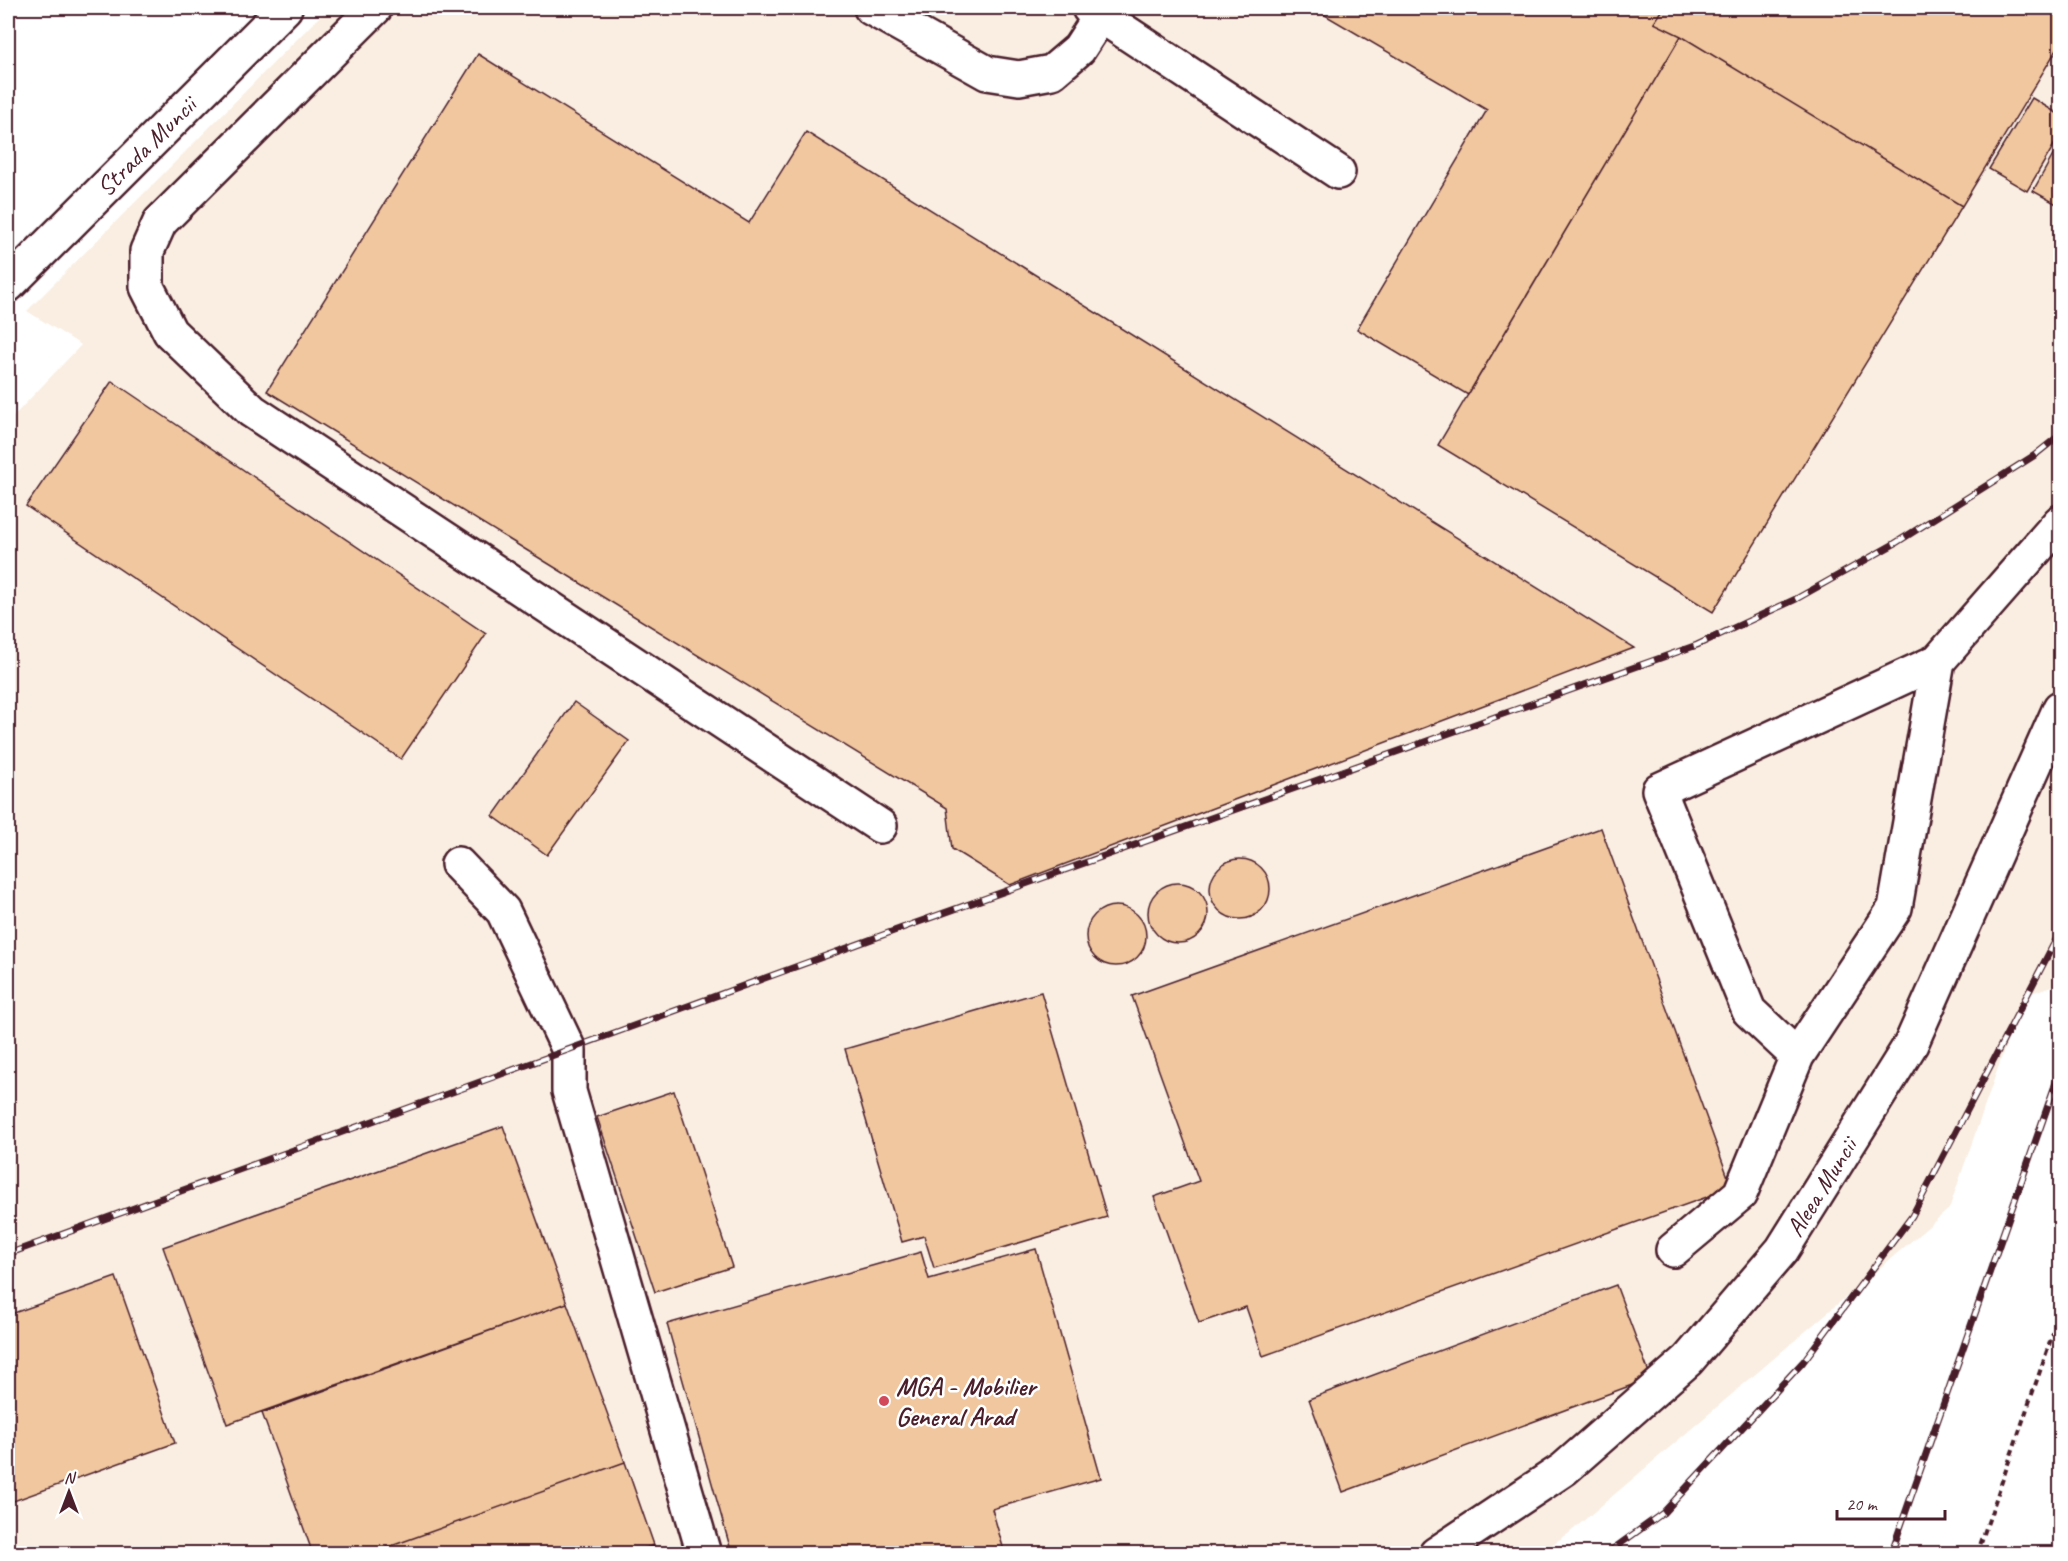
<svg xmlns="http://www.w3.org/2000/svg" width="2068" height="1561" viewBox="0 0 2068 1561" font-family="Caveat,sans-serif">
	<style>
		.built { fill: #faeee2 }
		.building { fill: #f0c79f; stroke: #4a1f2b; stroke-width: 1.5 }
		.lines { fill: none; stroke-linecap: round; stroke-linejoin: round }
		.minor-casing { stroke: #4a1f2b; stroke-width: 38 }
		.path { stroke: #4a1f2b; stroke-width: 4; stroke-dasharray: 6 4.5; stroke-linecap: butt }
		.minor { stroke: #fff; stroke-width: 33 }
		.rail-casing { stroke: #4a1f2b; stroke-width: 7 }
		.rail { stroke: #fff; stroke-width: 4.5; stroke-dasharray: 14; stroke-linecap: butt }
		.poi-dot { fill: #d1495b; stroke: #fff; stroke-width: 2 }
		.labels { text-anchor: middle; stroke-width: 5; stroke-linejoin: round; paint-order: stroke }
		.street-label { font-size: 26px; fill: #4a1f2b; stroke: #fff }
		.poi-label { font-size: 26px; font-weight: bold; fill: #4a1f2b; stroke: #fff; text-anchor: start }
	</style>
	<rect width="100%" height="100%" fill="#fff"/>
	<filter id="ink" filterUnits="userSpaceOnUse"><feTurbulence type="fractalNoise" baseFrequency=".0167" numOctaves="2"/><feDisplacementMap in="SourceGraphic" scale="12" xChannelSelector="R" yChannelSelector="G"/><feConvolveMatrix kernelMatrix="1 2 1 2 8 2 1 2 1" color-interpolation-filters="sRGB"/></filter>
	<g filter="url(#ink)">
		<!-- built -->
		<path class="built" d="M328 8H2060V983L2023 996 1949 1209 1568 1534 1539 1553H8V422L81 345 27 311Z"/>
		<!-- building -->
		<path class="building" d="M1313 8H1664L1654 23 1681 36 1468 395 1357 329 1487 110Z
			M1664 8H2060V44L1962 206 1681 36 1654 23Z
			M1681 36 1962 206 1713 612 1438 445Z
			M478 54 749 223 806 132 1634 648 1010 885 952 849 947 808 267 391Z
			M2032 98 2060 115V135L2027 191 1989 169Z
			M2060 143V206L2033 191Z
			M112 381 486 634 401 759 26 506Z
			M574 702 629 741 547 855 493 816Z
			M1601 828 1732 1188 1263 1356 1246 1307 1199 1323 1154 1197 1199 1181 1132 996Z
			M1210 889a30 30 0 1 1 60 0a30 30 0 1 1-60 0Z
			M1148 913a30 30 0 1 1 60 0a30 30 0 1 1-60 0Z
			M1086 936a30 30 0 1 1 60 0a30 30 0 1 1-60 0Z
			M1041 992 1107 1217 934 1268 924 1236 902 1242 845 1049Z
			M674 1091 732 1267 655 1292 597 1117Z
			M503 1126 567 1303 227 1424 163 1247Z
			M1036 1249 1101 1478 992 1509 1005 1554H732L667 1324 921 1252 929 1279Z
			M116 1277 175 1443 8 1503V1315Z
			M1616 1285 1651 1378 1343 1492 1309 1399Z
			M567 1303 625 1462 369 1554H313L262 1413Z
			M625 1462 654 1545 629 1554H381L380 1550Z
			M654 1545 657 1554H629Z"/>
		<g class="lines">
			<defs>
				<path id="minor" d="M375 8 160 222 147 251V287L170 332 252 411 880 826
					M871 8 987 73 1019 78 1052 72 1079 49 1101 15
					M1089 8 1338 172
					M8 285 285 8
					M1938 661 1895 908 1797 1056 1749 1011 1659 790 1938 661 2060 522
					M458 864 503 911 569 1050V1091L704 1554
					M1673 1250 1740 1194 1797 1056
					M1436 1554 1564 1469 1688 1360 1782 1250 1911 1044 2060 708"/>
			</defs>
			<!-- minor casing -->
			<use href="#minor" class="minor-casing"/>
			<!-- path -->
			<path class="path" d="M1977 1554 2060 1313"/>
			<!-- minor -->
			<use href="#minor" class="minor"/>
			<defs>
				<path id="rail" d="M8 1254 913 924 1697 645 1796 599 1894 544 2035 455 2060 435
					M1606 1554 1663 1513 1803 1362 1912 1216 2060 932
					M1891 1554 2060 1071"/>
			</defs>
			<!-- rail casing -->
			<use href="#rail" class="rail-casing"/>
			<!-- rail -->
			<use href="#rail" class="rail"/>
		</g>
	</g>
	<!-- markers -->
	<circle class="poi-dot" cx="884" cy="1401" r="6"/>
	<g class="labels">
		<!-- street labels -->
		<g class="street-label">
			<text transform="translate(146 146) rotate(-45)" y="9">Strada Muncii</text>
			<text transform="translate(1821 1187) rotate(-58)" y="9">Aleea Muncii</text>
		</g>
		<!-- poi labels -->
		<g class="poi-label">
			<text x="896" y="1395">MGA - Mobilier<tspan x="896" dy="30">General Arad</tspan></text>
		</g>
	</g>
	<!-- margin -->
	<rect width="2068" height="1561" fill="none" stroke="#fff" stroke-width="30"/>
	<rect x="15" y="15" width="2038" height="1531" fill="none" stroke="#4a1f2b" stroke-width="2" filter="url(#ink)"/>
	<!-- north arrow -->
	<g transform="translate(69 1492)" stroke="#ffffff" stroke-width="4.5" paint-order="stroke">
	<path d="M0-4.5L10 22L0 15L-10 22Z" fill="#4a1f2b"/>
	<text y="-9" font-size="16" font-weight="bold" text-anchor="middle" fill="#4a1f2b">N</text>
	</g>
	<!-- scale -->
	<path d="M1837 1510v9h108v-9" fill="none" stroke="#4a1f2b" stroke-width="3"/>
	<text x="1846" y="1510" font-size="18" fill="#4a1f2b" stroke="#ffffff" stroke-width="4.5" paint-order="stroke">20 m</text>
</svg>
